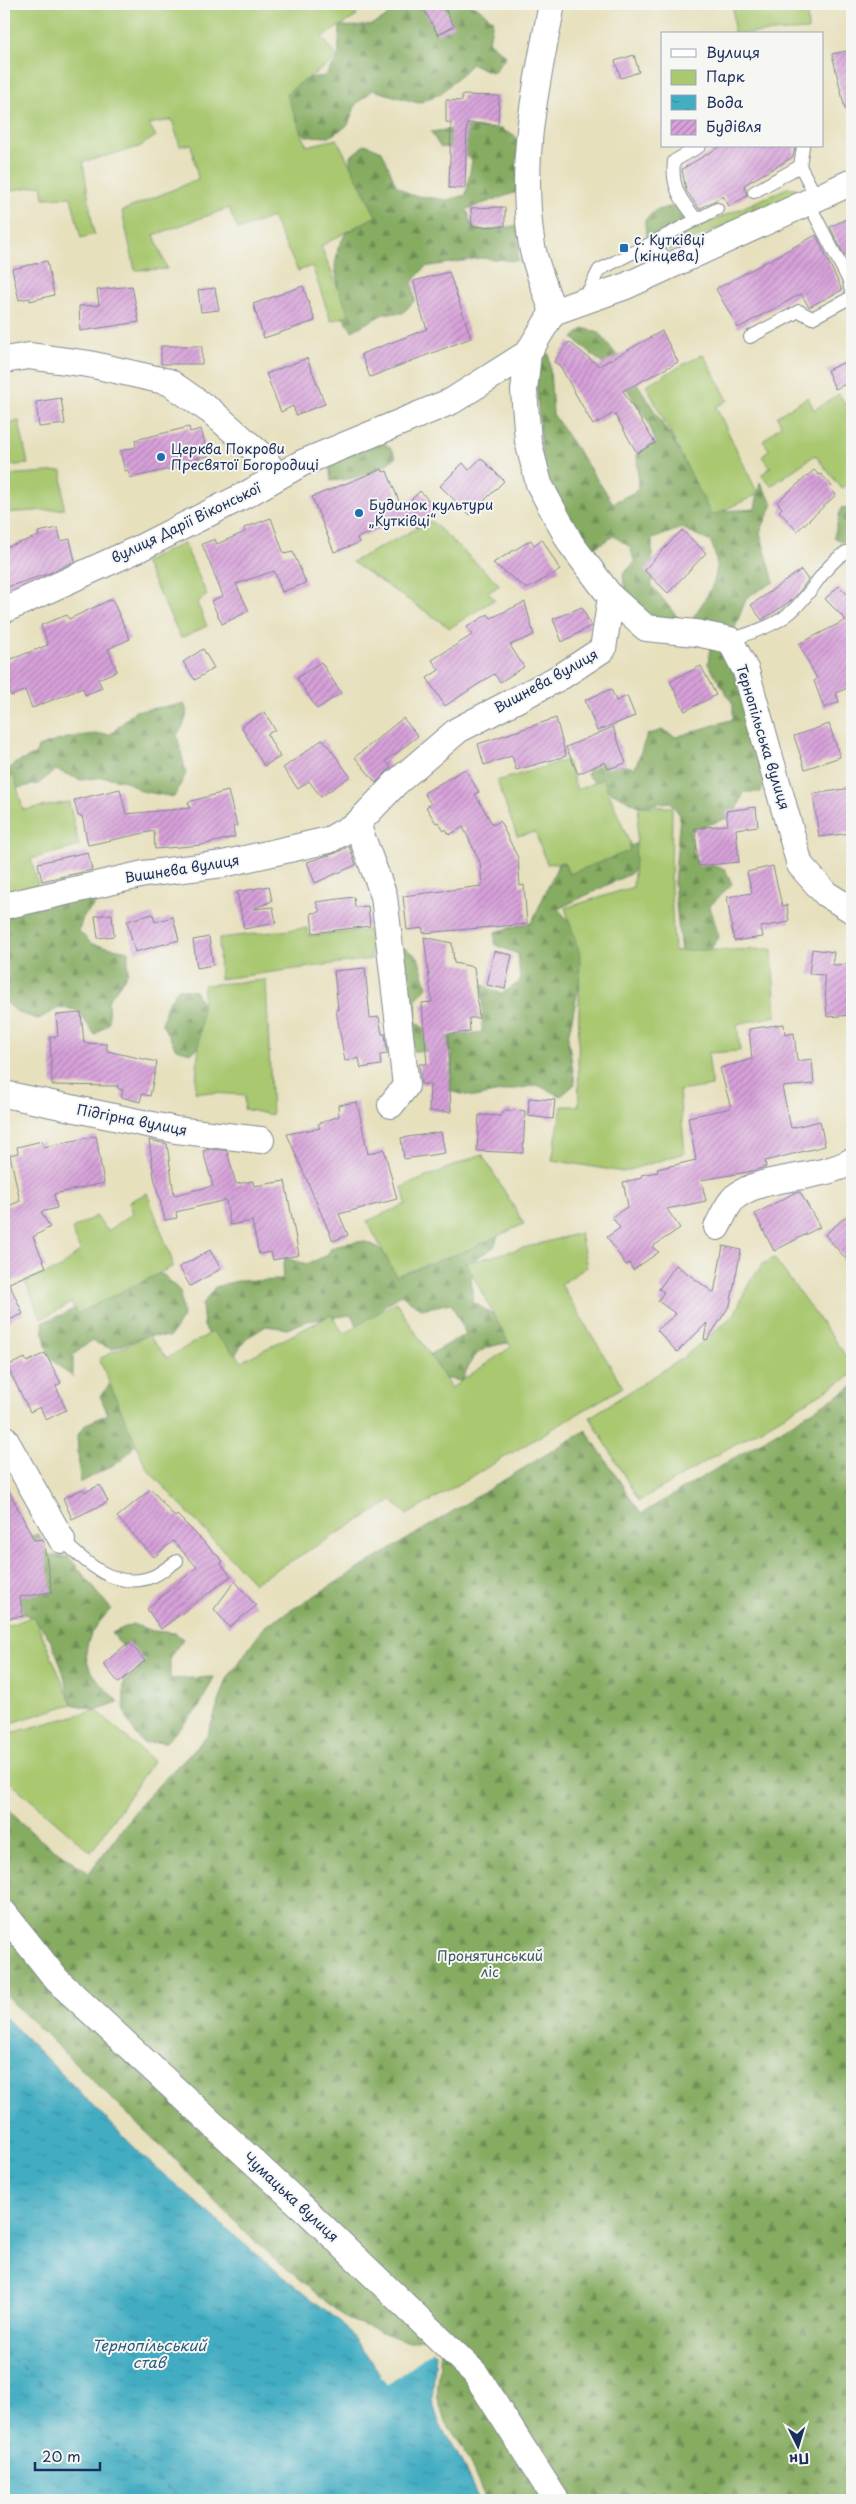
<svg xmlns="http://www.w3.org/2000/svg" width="856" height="2504" viewBox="0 0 856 2504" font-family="'Playpen Sans',sans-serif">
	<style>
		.grass { fill: url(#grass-tufts); stroke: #627c66 }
		.forest { fill: url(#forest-firs); stroke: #506e60 }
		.green { fill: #a9c86f; stroke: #627c66 }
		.water { fill: url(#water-ripples); stroke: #2f6e90 }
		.pier { fill: #e7e0bd }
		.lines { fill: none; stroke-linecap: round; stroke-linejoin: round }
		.ferry { stroke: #295b81; stroke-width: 1; stroke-dasharray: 6 5; stroke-linecap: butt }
		.building { fill: url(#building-hatch) }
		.lane-casing { stroke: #81888e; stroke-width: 14 }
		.street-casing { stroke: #81888e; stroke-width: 28 }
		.lane { stroke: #fff; stroke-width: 12 }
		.street { stroke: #fff; stroke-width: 26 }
		.poi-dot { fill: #1f6fb2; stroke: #f6f6f2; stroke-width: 2 }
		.labels { text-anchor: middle; stroke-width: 4; stroke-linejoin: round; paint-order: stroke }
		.poi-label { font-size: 14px; fill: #1b2f5e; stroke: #f6f6f2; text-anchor: start }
		.street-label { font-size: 14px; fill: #1b2f5e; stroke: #f6f6f2 }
		.park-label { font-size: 14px; fill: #3e5562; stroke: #f6f6f2 }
		.water-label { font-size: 15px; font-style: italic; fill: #295b81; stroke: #f6f6f2 }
	</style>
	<defs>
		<pattern id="grass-tufts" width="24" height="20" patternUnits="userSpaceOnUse" patternTransform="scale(1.25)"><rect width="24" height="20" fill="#a9c86f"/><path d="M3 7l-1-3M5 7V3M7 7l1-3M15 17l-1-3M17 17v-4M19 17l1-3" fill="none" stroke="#89a35e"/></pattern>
		<pattern id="forest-firs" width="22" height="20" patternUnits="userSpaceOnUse" patternTransform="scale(1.25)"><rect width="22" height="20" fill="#86ac62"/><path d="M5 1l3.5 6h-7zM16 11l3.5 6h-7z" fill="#6d8c54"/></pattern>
		<pattern id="water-ripples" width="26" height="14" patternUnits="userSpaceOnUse" patternTransform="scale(1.25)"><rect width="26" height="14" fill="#43adc2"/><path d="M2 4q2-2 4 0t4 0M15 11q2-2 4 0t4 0" fill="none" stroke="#378da1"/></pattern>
		<pattern id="building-hatch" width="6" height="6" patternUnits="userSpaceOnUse" patternTransform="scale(1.25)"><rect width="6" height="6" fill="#d7a0d9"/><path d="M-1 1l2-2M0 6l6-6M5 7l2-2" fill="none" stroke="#ae83b3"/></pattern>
	</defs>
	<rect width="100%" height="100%" fill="#f6f6f2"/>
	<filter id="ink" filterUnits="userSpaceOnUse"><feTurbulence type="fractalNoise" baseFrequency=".02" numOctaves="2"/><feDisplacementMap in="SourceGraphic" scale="10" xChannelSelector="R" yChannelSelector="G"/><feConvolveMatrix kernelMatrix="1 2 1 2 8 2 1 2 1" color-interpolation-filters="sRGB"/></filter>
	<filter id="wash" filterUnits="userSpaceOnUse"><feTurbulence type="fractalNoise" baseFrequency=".0096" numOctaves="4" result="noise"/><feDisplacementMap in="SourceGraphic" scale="20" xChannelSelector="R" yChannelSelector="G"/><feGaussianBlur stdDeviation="1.12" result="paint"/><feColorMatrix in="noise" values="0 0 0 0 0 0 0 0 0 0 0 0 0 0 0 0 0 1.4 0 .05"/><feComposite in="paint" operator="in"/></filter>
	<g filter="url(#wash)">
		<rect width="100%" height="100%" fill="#e7e0bd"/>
		<!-- grass -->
		<path class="grass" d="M787 188H796L799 191 670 250 667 241Z"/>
		<!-- forest -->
		<path class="forest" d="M397 4H454L476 6 493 20 489 42 506 56 493 73 472 64 440 94 418 103 373 90 356 104 348 125 329 137 306 136 274 102 280 81 325 76 338 58 340 26C367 27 381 27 397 4Z
			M465 127 501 129 518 138 517 192 467 209 472 227 484 231 519 225 518 261 481 258 425 267 412 282 415 300 403 313H385L352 331 342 316 335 266 338 248 346 233 362 224 367 206 351 174V156L365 144 382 151 396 185 411 195 447 200 466 195 472 160 458 148 440 147 431 132Z
			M674 206H681L692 221V230L660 250C647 245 645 233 645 220L656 210Z
			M584 328 599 333 629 370 711 502 723 511 755 509 760 482 773 504 760 532 774 582 747 597 730 640 711 643 693 618C710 590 725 576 711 542L682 528 652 539V586L680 620 667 630C639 610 625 610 623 573L635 563 630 547 614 536 586 552 543 467 534 357 549 354 553 414 613 503 638 490 637 453 656 443 647 420 621 380 573 338Z
			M378 439 392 449 396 457C377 473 356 479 331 481L329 463Z
			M852 507V552L848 545 834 537 841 508Z
			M725 646 768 779 760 792H744L734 816 690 831 695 861 725 869 732 884 710 906 719 937 710 950 697 957 681 953 674 883 680 815 670 802 639 806 599 786 587 775 591 759 635 768 647 735 662 730 676 737 733 719V704L708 664 710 648Z
			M184 704C190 714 184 726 177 735L186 773 174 797 141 791 126 781 105 777 81 780 56 770 38 784 17 788 5 775 14 764 36 754 38 747C62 738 85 733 111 734L135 711Z
			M637 843 647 855 630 874 558 909 584 938 585 956 568 1038 575 1084 561 1096 537 1085 474 1097 450 1091 452 1051H411L401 946 418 957 427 987 416 999V1021L434 1039 482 1032 483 985 501 994 520 982 518 954 495 945V932L532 922 559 863H593Z
			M93 876 99 900 83 917 79 931 92 944 128 951V972L108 1001 109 1023 95 1035 78 1011 61 1007 38 1019 19 1013 4 1001V972L6 967 4 965V897Z
			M178 988 195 991 205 1009 206 1042 191 1053 176 1049 162 1024 167 1005Z
			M501 1226 494 1247 475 1259 471 1280 473 1302 492 1314 513 1321 509 1343C479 1347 473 1353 462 1381L435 1377 427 1356 466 1334 451 1303 422 1309 401 1295 384 1306 376 1320 359 1329 351 1315 307 1321 287 1329 266 1326 247 1338 234 1356 215 1345 204 1326 202 1305 215 1287 237 1281 282 1280 285 1258 307 1264 328 1255 331 1248C363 1238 368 1238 394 1260Z
			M143 1271 164 1275 180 1291 183 1317 170 1337 148 1335 112 1349 91 1341 73 1355V1377C48 1360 45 1351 43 1322L64 1314Z
			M109 1385 121 1394 141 1438 122 1460 80 1483 77 1436 86 1424 108 1414 100 1396Z
			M852 1387V2500H486L463 2448 444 2419 437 2396 441 2350 431 2336 408 2342 347 2319 257 2244 174 2159 4 1994V1806L38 1838 89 1873 142 1802 207 1736 227 1679 265 1626 586 1430 641 1514Z
			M39 1534 47 1555 69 1557 111 1609C97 1624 78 1646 90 1668 96 1680 109 1692 118 1702L96 1710 72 1704C63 1675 56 1632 27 1615 21 1612 10 1613 4 1612V1543Z
			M132 1624 153 1631 175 1633 183 1639 170 1657V1679L214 1677 198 1709 166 1742 143 1743C124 1720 123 1712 124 1682L140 1668 112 1633Z"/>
		<!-- green -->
		<path class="green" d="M4 4H351L357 16 322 37 338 58 286 93 307 146 337 139 376 216 321 246 349 315 331 321 312 266 298 271 272 217 238 230 229 208 154 235 167 269 135 270 122 211 198 179 191 144 180 146 172 120 149 124 156 136 139 147 83 162 94 234 81 238 71 197 44 198 42 185 9 191 4 158Z
			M733 4H807L808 30 734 34Z
			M703 354 728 400 716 407 758 494 712 516 646 385Z
			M839 394 846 405 852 401V481L842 489 815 455 771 486 761 475 771 467 762 457 769 449 763 441 781 425 777 416 808 397 814 410Z
			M19 421 28 464 4 466V424Z
			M62 471 64 509 4 513V475Z
			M431 521 500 585 488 593 495 599 450 628 352 562Z
			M184 543 207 595 197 603 207 626 181 638 144 562Z
			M567 760 577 790 603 779 630 844 629 851 569 874 564 862 547 864 535 832 517 836 497 781Z
			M14 775 23 810 69 802 79 846 31 859 38 885 4 893V779Z
			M639 806 672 807 671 888 674 951 772 949 776 1016 737 1024 740 1051 708 1053 712 1086 679 1091 685 1153 623 1172 552 1160 562 1106H579L578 1060 580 954 565 908 633 887Z
			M307 928 309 936 370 930 371 959 220 979 219 938Z
			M266 980 272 1115 244 1109 245 1095 195 1092 204 985Z
			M482 1154 524 1224 467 1250 396 1276 367 1221 406 1204 402 1187Z
			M147 1193 172 1260V1267L78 1313 71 1303 41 1319 25 1281 59 1269 80 1251 72 1229 96 1216 108 1231 133 1213 129 1202Z
			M580 1233 587 1267 561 1284 623 1387 407 1515 392 1501 254 1583 147 1469 99 1359 148 1335 167 1358 212 1332 242 1361 331 1315 344 1334 396 1302 451 1388 511 1347 466 1263Z
			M774 1258 852 1364V1375L639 1501 590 1417 684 1357 734 1315 749 1283 762 1265Z
			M34 1616 72 1704 5 1725 7 1734 96 1710 153 1761 91 1852 4 1777V1620L7 1626Z"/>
		<!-- water -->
		<path class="water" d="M4 2016 146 2159 265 2262 342 2323 386 2381 431 2348 436 2354 432 2400 439 2423 457 2452 479 2500H4Z"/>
		<!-- pier -->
		<path class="pier" d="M430 2346 435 2349 387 2385 380 2375 383 2373 387 2378Z"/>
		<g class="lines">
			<!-- ferry -->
			<path class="ferry" d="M4 2352 182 2500"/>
		</g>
		<g id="blocks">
			<!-- building -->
			<path class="building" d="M421 4H442L454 26 438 35Z
				M852 50V108L845 109 832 54Z
				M634 55 639 72 621 78 615 61Z
				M462 95 499 96 498 125 467 123 465 188H449L451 123 446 122V100L462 101Z
				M721 146H795L793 157 744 185 747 196 729 206 723 196 699 209 686 190 682 169Z
				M505 207V226L472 227 471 208Z
				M852 216V251L844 255 830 227Z
				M816 235 842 290 809 307 801 294 738 328 716 289Z
				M47 261 54 295 30 301V298L19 300 12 269Z
				M449 272 471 338 370 377 361 354 427 329 419 306 414 281Z
				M132 286 139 322 80 331 79 306 99 305 97 290Z
				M303 286 315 321 264 338 253 304Z
				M215 288 219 310 201 312 198 290Z
				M662 331 678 362 623 391 655 443 637 453 614 413 593 425 560 366 554 362 569 342 599 366Z
				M161 346H202V364H161Z
				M307 358 325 404 296 415 293 406 281 412 266 374Z
				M852 359V381L835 389 827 370Z
				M61 398 65 424 39 427 36 402Z
				M189 427 190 432 201 429 208 456 194 459 196 463 130 478 128 470 125 471 120 451 136 447 135 440Z
				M481 458 504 481 470 515 440 486 463 463 469 470Z
				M382 469 383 472 387 471 402 509 420 491 437 509 417 528 404 513 406 519 357 538 359 543 334 552 312 497Z
				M814 470 819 475 821 474 832 486 830 488 836 495 797 531 779 511 782 508 777 502Z
				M271 518 284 554 293 552 306 583 282 592 274 571 236 584 249 611 222 624 211 601 223 596 202 544 215 539 217 544 245 532 244 528Z
				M58 528 61 541 70 539 75 561 47 574 4 588V548L39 536 38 532Z
				M682 530 706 553 668 593 644 570Z
				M542 539 560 570 527 589 493 563 531 540 534 545Z
				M801 570 808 580 799 592 791 601 762 620 751 605Z
				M839 586 852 599V686L836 693 839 702 824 708 814 681 817 679 799 644 846 620 825 599Z
				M112 599 130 639 108 649 117 671 98 679 102 688 85 695 83 688 32 708 25 690 11 696 9 690 4 692V662L48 645 41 625 67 615 69 619Z
				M525 602 534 635 510 645 524 667 500 682 494 674 445 706 427 678 439 670 432 660 472 635 467 627 488 614 491 618Z
				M582 607 591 626 562 642 553 619Z
				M203 649 214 668 195 680 183 662Z
				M321 662 341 693 317 709 297 678Z
				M701 666 716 695 685 711 670 681Z
				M611 689 616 701 627 696 635 716 597 731 585 700Z
				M265 712 275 730 267 734 280 757 264 766 241 726Z
				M403 718 418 736 386 761 391 767 376 783 355 757Z
				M556 718 566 756 516 770 512 756 484 765 478 744Z
				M829 724 840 757 805 769 794 736Z
				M613 727 626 763 608 769 605 762 578 774 566 747Z
				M323 739 350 776 321 797 309 781 298 789 283 768Z
				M465 769 479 792 475 794 493 825 500 821 518 858 520 886 524 885 527 924 423 933V928L407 930 403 896 482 886 480 862 463 827 449 835 446 829 444 831 438 822 436 823 426 807 431 804 424 793Z
				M852 788V833L819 837 813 794Z
				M120 789 126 814 190 808 188 802 228 791 237 826 233 827 235 837 202 845 155 849 154 831 88 845 82 816H78L74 800Z
				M756 807 758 826 736 829 739 862 698 866 695 828 728 825 726 811Z
				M349 846 356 865 315 883 307 862 336 853Z
				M88 852 92 870 42 881 38 863Z
				M773 866 782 906 787 905 789 922 761 927 763 937 734 941 727 897 752 893 747 872Z
				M269 886 272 901 253 909 273 907 276 923 244 929 237 892Z
				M354 897 355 907 368 906 370 926 313 933 311 913 320 912 316 902Z
				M112 914 114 936 98 938 95 916Z
				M153 914 155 922 173 917 179 940 135 952 127 921Z
				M209 937 213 965 197 968 193 940Z
				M424 937 452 943 454 963 474 967 479 1018H469L470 1032 448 1034 451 1112 429 1111 430 1084H421L419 1064H427L422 1003 432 1002Z
				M812 949 834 952 832 965 852 964V1015L827 1017 824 975 809 974Z
				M494 951 512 955 505 989 487 985Z
				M365 968 370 1018 379 1017 382 1034H385L387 1054 380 1055 381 1065 361 1068 359 1058 345 1061 336 1010 338 1009 334 971Z
				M81 1013 84 1043 107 1044V1051L157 1062 150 1096 142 1094 140 1102 121 1097 123 1090 118 1089V1086L52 1085 50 1037 58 1036 56 1015Z
				M784 1024 785 1035 794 1033 797 1061 812 1059 814 1084 782 1087 791 1128 820 1121 825 1146 765 1161 766 1167 748 1172 701 1180 706 1201 667 1209 680 1228 652 1247 659 1252 633 1270 629 1263 626 1265 607 1237 620 1228 612 1217 628 1206 623 1182 642 1178 641 1175 658 1172 657 1169 696 1160 688 1117 731 1108 720 1068 752 1059 749 1029Z
				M529 1098 555 1100 553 1119 528 1116Z
				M357 1102 368 1154 384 1149 397 1199 339 1214 348 1235 333 1241 287 1134 320 1128 318 1124 339 1116 338 1105Z
				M506 1110 525 1111 523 1153 477 1151 479 1115 500 1116Z
				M441 1132 445 1153 404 1159 401 1138Z
				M96 1136 104 1183 54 1194 57 1208 41 1212 50 1227 33 1237 46 1267 9 1283 23 1314 4 1322V1208L20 1201 10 1155 18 1153 17 1147 42 1141 44 1147Z
				M149 1140 167 1144 174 1195 213 1186 203 1151 210 1149 227 1151 236 1184 253 1181 254 1186 285 1181 299 1255 273 1260 271 1252 259 1254 252 1221 230 1225 226 1200 176 1212 177 1218 165 1220 154 1177Z
				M800 1192 820 1227 774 1251 755 1214 794 1193Z
				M852 1211V1266L825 1235Z
				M723 1246 741 1250 730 1305 707 1340 704 1339 707 1323 677 1352 657 1330 676 1314 658 1301 664 1292 659 1289 676 1265 714 1293Z
				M210 1250 221 1269 190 1286 179 1267Z
				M45 1353 61 1383 56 1386 66 1410 46 1420 40 1407 30 1412 7 1366 25 1358 27 1362Z
				M4 1481 34 1540 43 1539 52 1592 20 1597 23 1616 4 1619Z
				M100 1485 108 1502 72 1519 63 1498 83 1489 85 1492Z
				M151 1489 175 1517 177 1515 223 1561 221 1564 231 1576 161 1629 147 1609 197 1567 173 1541 154 1557 117 1517Z
				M235 1581 256 1606 229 1627 214 1609Z
				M129 1642 145 1661 119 1683 103 1664Z"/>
		</g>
	</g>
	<g filter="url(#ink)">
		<use href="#blocks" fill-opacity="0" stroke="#81888e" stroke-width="1"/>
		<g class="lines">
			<defs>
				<path id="lane" d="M800 166 817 198
					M754 192 800 166 803 146
					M697 220C681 200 671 188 674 161L700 146
					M643 248 657 250 674 264
					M585 298 599 270 717 209
					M750 337 799 311 812 318 852 297 849 281 808 202
					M730 640C750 633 775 626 791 612 813 593 822 567 846 552L852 554
					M62 1540C86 1563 117 1592 154 1576 162 1572 169 1566 177 1561"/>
				<path id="street" d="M552 4C536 87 518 160 532 246 536 268 546 291 553 312L528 353 524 391 528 441 539 484 571 544 611 597 646 628 696 633 730 640 746 671 800 865 826 894 852 910
					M553 312 626 286 852 182
					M4 360 29 356 89 364 169 382 212 412 263 457 277 477
					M4 610 140 548 249 493 302 463 452 401 528 353
					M357 824 396 783 458 730 562 676 603 649 611 597
					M4 906 144 874 223 864 329 840 357 824 384 896 406 1086 391 1105
					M4 1094 176 1130 261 1140
					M717 1227C722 1218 727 1204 735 1197 763 1174 818 1181 852 1161
					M4 1438 62 1540
					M4 1913 57 1980 312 2216 475 2373 556 2500"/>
			</defs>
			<!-- lane casing -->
			<use href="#lane" class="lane-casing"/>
			<!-- street casing -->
			<use href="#street" class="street-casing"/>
			<!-- lane -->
			<use href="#lane" class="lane"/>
			<!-- street -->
			<use href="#street" class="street"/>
		</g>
	</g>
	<!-- markers -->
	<g class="poi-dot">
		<rect x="619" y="243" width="10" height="10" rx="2.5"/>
		<circle cx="161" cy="457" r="5"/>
		<circle cx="359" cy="513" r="5"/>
	</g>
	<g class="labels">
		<!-- poi labels -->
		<g class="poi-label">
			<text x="634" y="245">с. Кутківці<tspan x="634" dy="16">(кінцева)</tspan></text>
			<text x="171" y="454">Церква Покрови<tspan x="171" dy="16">Пресвятої Богородиці</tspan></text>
			<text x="369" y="510">Будинок культури<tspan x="369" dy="16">„Кутківці“</tspan></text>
		</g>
		<!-- street labels -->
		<g class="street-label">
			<text transform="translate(186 523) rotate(-26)" y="5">вулиця Дарії Віконської</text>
			<text transform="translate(546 681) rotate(-29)" y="5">Вишнева вулиця</text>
			<text transform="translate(763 737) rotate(73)" y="5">Тернопільська вулиця</text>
			<text transform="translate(182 869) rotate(-9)" y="5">Вишнева вулиця</text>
			<text transform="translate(132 1120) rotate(11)" y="5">Підгірна вулиця</text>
			<text transform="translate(291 2197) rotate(43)" y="5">Чумацька вулиця</text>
		</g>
		<!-- park labels -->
		<g class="park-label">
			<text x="490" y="1961">Пронятинський<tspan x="490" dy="16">ліс</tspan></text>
		</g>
		<!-- water labels -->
		<g class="water-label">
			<text x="149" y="2351">Тернопільський<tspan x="149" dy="17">став</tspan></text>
		</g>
	</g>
	<!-- margin -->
	<rect width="856" height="2504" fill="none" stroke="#f6f6f2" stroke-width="20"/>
	<!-- legend -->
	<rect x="661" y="32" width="162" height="115" fill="#f6f6f2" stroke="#9ea6b7"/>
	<rect x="671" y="49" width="25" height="8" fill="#ffffff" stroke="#9ea6b7"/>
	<text x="706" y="58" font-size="15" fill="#1b2f5e">Вулиця</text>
	<rect x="671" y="70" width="25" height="15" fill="#a9c86f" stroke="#9ea6b7"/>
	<text x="706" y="82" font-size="15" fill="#1b2f5e">Парк</text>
	<rect x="671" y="95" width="25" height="15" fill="url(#water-ripples)" stroke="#9ea6b7"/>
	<text x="706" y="108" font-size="15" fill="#1b2f5e">Вода</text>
	<rect x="671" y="120" width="25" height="15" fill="url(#building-hatch)" stroke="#9ea6b7"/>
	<text x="706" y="132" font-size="15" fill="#1b2f5e">Будівля</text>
	<!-- north arrow -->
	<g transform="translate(798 2446) rotate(175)" stroke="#f6f6f2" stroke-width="4" paint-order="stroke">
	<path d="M0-4L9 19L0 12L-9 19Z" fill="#1b2f5e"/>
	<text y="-8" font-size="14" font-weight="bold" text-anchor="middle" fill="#1b2f5e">Пн</text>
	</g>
	<!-- scale -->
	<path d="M35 2462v8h65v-8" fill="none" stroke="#1b2f5e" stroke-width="2.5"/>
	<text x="42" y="2462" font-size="15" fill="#1b2f5e" stroke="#f6f6f2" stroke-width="4" paint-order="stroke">20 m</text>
</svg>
